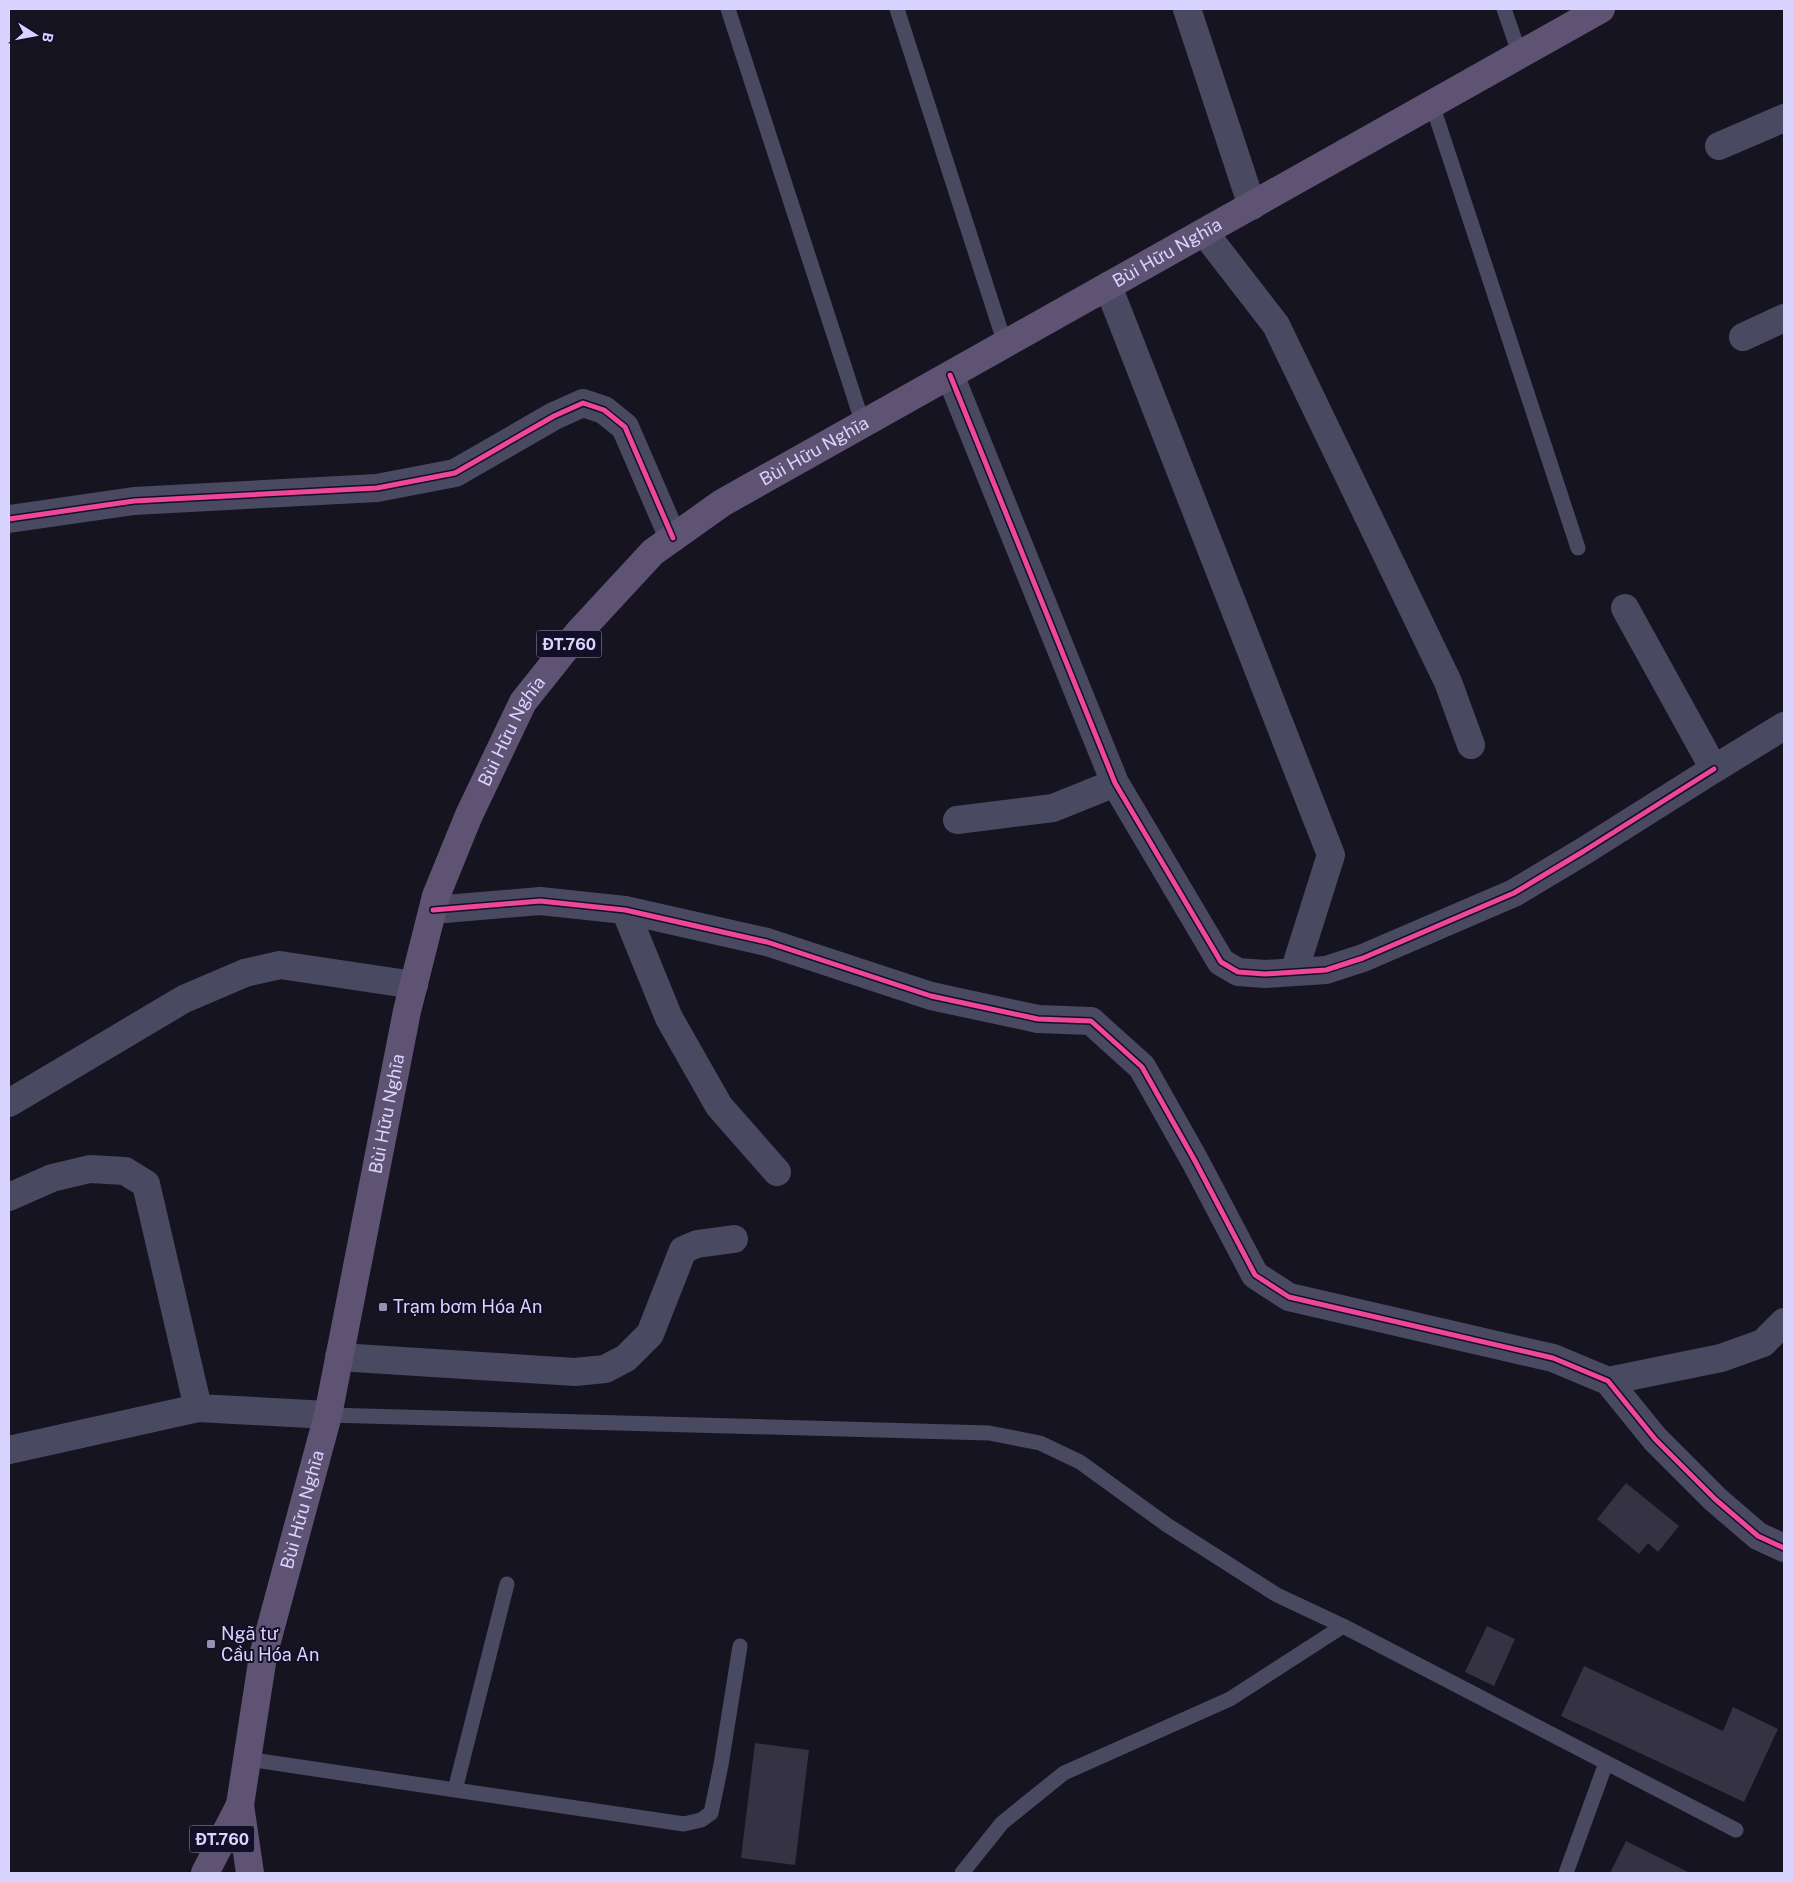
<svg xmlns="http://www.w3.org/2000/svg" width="1793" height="1882" viewBox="0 0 1793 1882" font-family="'Public Sans',sans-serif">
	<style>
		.building { fill: #343243 }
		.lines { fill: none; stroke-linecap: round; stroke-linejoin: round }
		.service { stroke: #4a4962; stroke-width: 15 }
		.minor { stroke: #4a4962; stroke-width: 28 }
		.primary { stroke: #5e5373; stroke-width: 28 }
		.cycleway-casing { stroke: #130f26; stroke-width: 8 }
		.cycleway { stroke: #ed469a; stroke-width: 5 }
		.poi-dot { fill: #9591b1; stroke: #130f26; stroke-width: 2 }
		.labels { text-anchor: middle; stroke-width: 4; stroke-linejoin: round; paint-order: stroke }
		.shield { fill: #130f26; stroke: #9e99be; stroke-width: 1 }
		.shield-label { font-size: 16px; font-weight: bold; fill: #d9d4ff }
		.street-label { font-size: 18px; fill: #d9d4ff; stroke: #130f26 }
		.poi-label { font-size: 18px; fill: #d9d4ff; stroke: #130f26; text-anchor: start }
	</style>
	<rect width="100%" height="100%" fill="#161421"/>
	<!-- building -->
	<path class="building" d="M1626 1483 1679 1526 1658 1552 1648 1543 1639 1554 1597 1519Z
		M1487 1626 1515 1639 1494 1686 1465 1672Z
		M1584 1666 1723 1731 1733 1707 1778 1729 1744 1802 1561 1716Z
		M755 1743 809 1750 795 1865 741 1858Z
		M1626 1841 1690 1873H1610Z"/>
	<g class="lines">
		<!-- service -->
		<path class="service" d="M728 9 863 424
			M897 9 1005 344
			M1504 9 1520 55
			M1432 104 1578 548
			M328 1415 989 1433 1040 1443 1080 1462 1167 1525 1277 1595 1343 1626 1736 1830
			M247 1759 684 1824 701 1820 711 1813 721 1765 740 1646
			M455 1790 507 1584
			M962 1873 1002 1823 1064 1773 1230 1699 1343 1626
			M1566 1873 1606 1763"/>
		<!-- minor -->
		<path class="minor" d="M1187 9 1252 206
			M1719 146 1784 118
			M1204 232 1276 325 1448 682 1471 745
			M1108 286 1331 855 1294 972
			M1743 337 1784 318
			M950 375 1115 783 1221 962 1238 972 1265 974 1326 970 1363 958 1514 893 1584 851 1714 769
			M9 519 134 501 377 488 455 473 554 416 583 403 604 410 625 427 673 538
			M1625 608 1714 769 1784 726
			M957 820 1053 808 1115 783
			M433 910 540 901 625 910 767 942 931 996 1038 1019 1091 1021 1142 1067 1195 1161 1255 1275 1289 1297 1553 1358 1608 1381 1655 1439 1715 1499 1758 1536 1784 1548
			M625 910 669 1018 719 1106 777 1172
			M9 1103 184 999 245 973 280 965 414 985
			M9 1197 52 1178 90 1169 125 1171 146 1184 198 1408
			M339 1357 575 1372 605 1369 626 1358 650 1334 683 1250 697 1244 734 1239
			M1608 1381 1721 1358 1763 1343 1784 1322
			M9 1450 198 1408 328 1415"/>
		<!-- primary -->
		<g class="primary">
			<path d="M205 1873 240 1805"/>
			<path id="s1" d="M250 1873 240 1805 263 1656 328 1415 407 1011 436 896 469 815 523 702 578 633 653 552 722 503 1601 9"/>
		</g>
		<defs>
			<path id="cycleway" d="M950 375 1115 783 1221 962 1238 972 1265 974 1326 970 1363 958 1514 893 1584 851 1714 769
				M9 519 134 501 377 488 455 473 554 416 583 403 604 410 625 427 673 538
				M433 910 540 901 625 910 767 942 931 996 1038 1019 1091 1021 1142 1067 1195 1161 1255 1275 1289 1297 1553 1358 1608 1381 1655 1439 1715 1499 1758 1536 1784 1548"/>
		</defs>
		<!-- cycleway casing -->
		<use href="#cycleway" class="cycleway-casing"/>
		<!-- cycleway -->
		<use href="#cycleway" class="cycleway"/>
	</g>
	<!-- markers -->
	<g class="poi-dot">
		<rect x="378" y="1302" width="10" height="10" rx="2.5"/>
		<rect x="206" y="1639" width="10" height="10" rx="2.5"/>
	</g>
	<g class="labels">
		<!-- shield labels -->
		<g class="shield">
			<rect x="536.5" y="630.5" width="65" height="27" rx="4"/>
			<rect x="189.5" y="1825.5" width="65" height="27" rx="4"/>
		</g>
		<g class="shield-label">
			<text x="569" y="650">ĐT.760</text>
			<text x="222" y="1845">ĐT.760</text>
		</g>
		<!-- street labels -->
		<g class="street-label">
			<text dy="6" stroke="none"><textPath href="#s1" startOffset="2006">Bùi Hữu Nghĩa</textPath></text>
			<text dy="6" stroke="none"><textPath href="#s1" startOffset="1601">Bùi Hữu Nghĩa</textPath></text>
			<text dy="6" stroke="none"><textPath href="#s1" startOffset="1181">Bùi Hữu Nghĩa</textPath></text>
			<text dy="6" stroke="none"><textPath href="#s1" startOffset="776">Bùi Hữu Nghĩa</textPath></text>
			<text dy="6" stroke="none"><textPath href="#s1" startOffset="371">Bùi Hữu Nghĩa</textPath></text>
		</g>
		<!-- poi labels -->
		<g class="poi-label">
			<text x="393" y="1313">Trạm bơm Hóa An</text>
			<text x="221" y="1640">Ngã tư<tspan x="221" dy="21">Cầu Hóa An</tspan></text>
		</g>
	</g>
	<!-- border -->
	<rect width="1793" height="1882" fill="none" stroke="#d9d4ff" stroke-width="20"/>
	<!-- north arrow -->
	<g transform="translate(35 35) rotate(101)" stroke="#130f26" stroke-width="4" paint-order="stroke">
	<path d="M0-4L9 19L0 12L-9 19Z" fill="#d9d4ff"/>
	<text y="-8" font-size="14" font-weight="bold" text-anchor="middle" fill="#d9d4ff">B</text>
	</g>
</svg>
